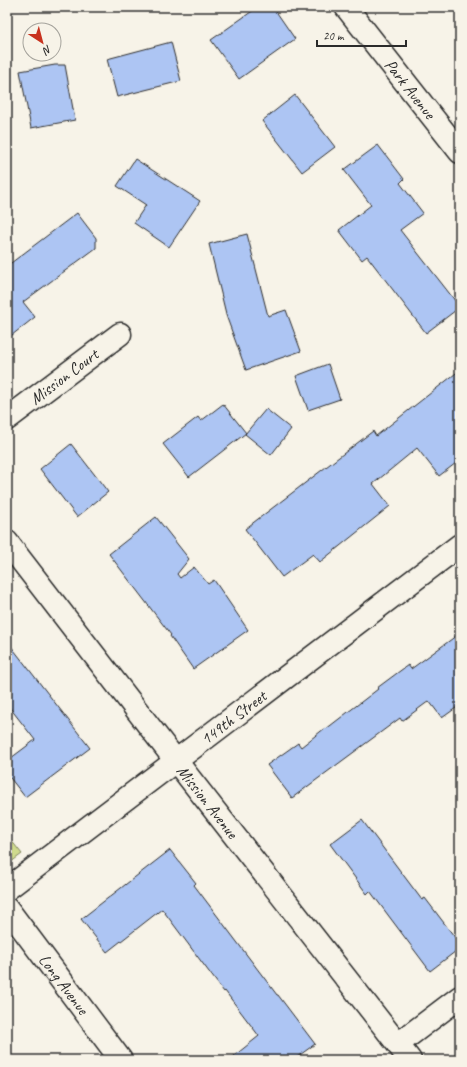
<svg xmlns="http://www.w3.org/2000/svg" width="467" height="1067" viewBox="0 0 467 1067" font-family="Caveat,sans-serif">
	<style>
		.green { fill: #cfda8d; stroke: #7d825c }
		.building { fill: #adc5f3; stroke: #2b2b2b }
		.lines { fill: none; stroke-linecap: round; stroke-linejoin: round }
		.minor-casing { stroke: #2b2b2b; stroke-width: 25 }
		.minor { stroke: #f7f3e8; stroke-width: 22 }
		.labels { text-anchor: middle; stroke-width: 3; stroke-linejoin: round; paint-order: stroke }
		.street-label { font-size: 17px; fill: #2b2b2b; stroke: #f7f3e8 }
	</style>
	<rect width="100%" height="100%" fill="#f7f3e8"/>
	<filter id="ink" filterUnits="userSpaceOnUse"><feTurbulence type="fractalNoise" baseFrequency=".025" numOctaves="2"/><feDisplacementMap in="SourceGraphic" scale="8" xChannelSelector="R" yChannelSelector="G"/><feConvolveMatrix kernelMatrix="1 2 1 2 8 2 1 2 1" color-interpolation-filters="sRGB"/></filter>
	<g filter="url(#ink)">
		<!-- green -->
		<path class="green" d="M7 835 22 854 7 865Z"/>
		<!-- building -->
		<path class="building" d="M258 7H273L295 39 239 79 211 40Z
			M171 42 181 81 117 97 107 59Z
			M55 65H65L75 120 31 128 20 71Z
			M295 95 335 147 302 172 262 121Z
			M378 145 404 179 400 183 423 213 400 230 460 307 426 333 367 256 362 260 339 230 371 205 344 170Z
			M135 159 200 201 169 247 134 223 146 205 117 186Z
			M77 213 96 238V248L23 302 35 317 7 339V266Z
			M247 234 268 316 286 310 301 351 246 370 227 318 209 244Z
			M328 364 340 399 308 410 296 376Z
			M460 370V460L439 476 417 448 373 484 390 506 320 562 313 554 282 577 245 529 373 431 376 436Z
			M223 404 246 433 189 477 163 444 198 417 201 421Z
			M266 409 291 429 271 455 245 434Z
			M71 444 108 492 77 517 40 469Z
			M156 517 189 559 177 574 180 578 194 567 208 584 214 580 248 630 193 669 170 636 171 635 109 554Z
			M460 633V705L442 718 429 701 402 721 400 718 292 798 267 765 298 743 301 747 325 728 326 729 378 689 377 688 408 665 411 669Z
			M7 641 90 748 25 797 7 774V761L35 740 7 704Z
			M362 820 422 900 425 898 460 944V948L430 971 370 891 367 894 330 844Z
			M170 850 196 883 194 885 277 995H278L315 1044 293 1060H229L259 1036 225 991 224 992 162 909 107 952 81 919Z"/>
		<g class="lines">
			<defs>
				<g id="minor">
					<path id="s1" d="M346 7 460 152"/>
					<path id="s2" d="M7 419 120 334"/>
					<path id="s3" d="M7 542 176 761 410 1060"/>
					<path id="s4" d="M7 889 460 545"/>
					<path id="s5" d="M7 908 121 1060"/>
					<path d="M398 1044 460 997"/>
				</g>
			</defs>
			<!-- minor casing -->
			<use href="#minor" class="minor-casing"/>
			<!-- minor -->
			<use href="#minor" class="minor"/>
		</g>
	</g>
	<g class="labels">
		<!-- street labels -->
		<g class="street-label">
			<text dy="6" stroke="none"><textPath href="#s1" startOffset="104">Park Avenue</textPath></text>
			<text dy="6" stroke="none"><textPath href="#s2" startOffset="71">Mission Court</textPath></text>
			<text dy="6" stroke="none"><textPath href="#s4" startOffset="284">149th Street</textPath></text>
			<text dy="6" stroke="none"><textPath href="#s3" startOffset="328">Mission Avenue</textPath></text>
			<text dy="6" stroke="none"><textPath href="#s5" startOffset="95">Long Avenue</textPath></text>
		</g>
	</g>
	<!-- margin -->
	<rect width="467" height="1067" fill="none" stroke="#f7f3e8" stroke-width="24"/>
	<rect x="12" y="12" width="443" height="1043" fill="none" stroke="#2b2b2b" stroke-width="1.5" filter="url(#ink)"/>
	<!-- north arrow -->
	<g transform="translate(42 42) rotate(144)"><circle r="19" fill="#f7f3e8" stroke="#a5a39c"/>
	<path d="M0-3L7 15L0 10L-7 15Z" fill="#c8321e"/>
	<text y="-6" font-size="11" font-weight="bold" text-anchor="middle" fill="#2b2b2b">N</text>
	</g>
	<!-- scale -->
	<path d="M317 40v6h89v-6" fill="none" stroke="#2b2b2b" stroke-width="2"/>
	<text x="323" y="40" font-size="12" fill="#2b2b2b" stroke="#f7f3e8" stroke-width="3" paint-order="stroke">20 m</text>
</svg>
